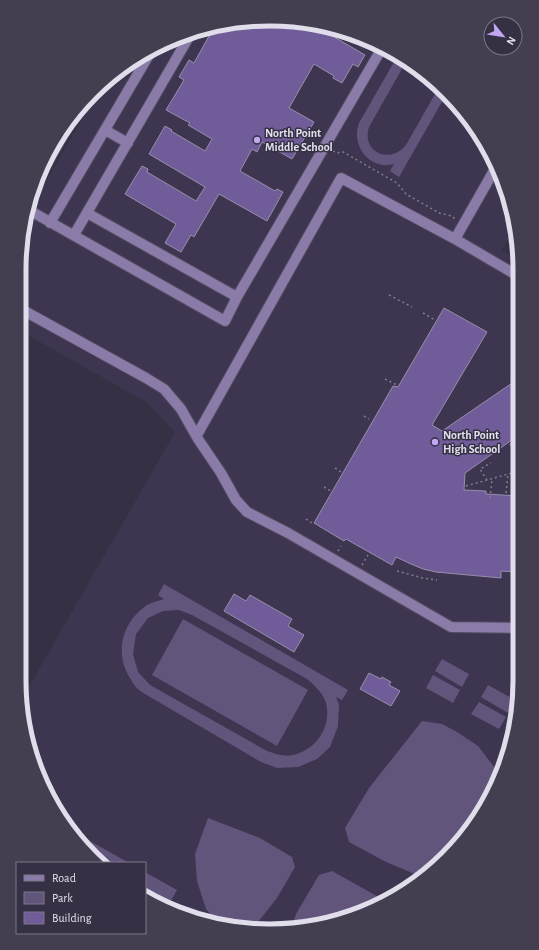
<svg xmlns="http://www.w3.org/2000/svg" width="539" height="950" viewBox="0 0 539 950" font-family="'Alegreya Sans',sans-serif">
	<style>
		.built { fill: #3e3550 }
		.green { fill: #62557c; fill-rule: evenodd }
		.building { fill: #715c9a; stroke: #978fa8 }
		.lines { fill: none; stroke-linecap: round; stroke-linejoin: round }
		.minor-casing { stroke: #514c5f; stroke-width: 12 }
		.path { stroke: #827d8e; stroke-width: 1.5; stroke-dasharray: 2 3; stroke-linecap: butt }
		.minor { stroke: #8a7ba9; stroke-width: 10 }
		.poi-dot { fill: #c1a8f3; stroke: #363044; stroke-width: 1.5 }
		.labels { text-anchor: middle; stroke-width: 3; stroke-linejoin: round; paint-order: stroke }
		.poi-label { font-size: 12px; font-weight: bold; fill: #e1deeb; stroke: #363044; text-anchor: start }
		.rim { fill: none; stroke: #e1deeb; stroke-width: 5 }
	</style>
	<rect width="100%" height="100%" fill="#363044"/>
	<!-- built -->
	<path class="built" d="M302 21 395 53 446 92 478 131 507 189 515 226 502 250 518 260 519 697 511 746 486 806 434 869 365 912 286 930 204 922 145 895V863H103L71 833 32 761 22 699 175 432 146 402 19 330 20 253 26 216 96 94 117 71 205 27Z"/>
	<!-- green -->
	<path class="green" d="M398 55 407 62 403 67 369 127C361 152 390 165 406 145L439 87 447 93 399 177 390 171 394 164C389 165 384 166 379 164 361 159 353 139 359 123Z
		M164 584 348 690 342 700 336 697 339 704 338 726 330 747 317 759 298 767 277 768 261 762 145 694C141 692 138 689 135 686 133 684 132 681 130 678 114 653 122 622 147 605 152 602 159 601 164 599L158 595ZM179 610 192 615 307 679C314 685 321 691 325 700 333 723 319 747 297 754 287 758 276 754 267 751L150 685 138 672 133 654 136 634 148 618 163 611Z
		M183 619 308 690 277 746 152 675Z
		M442 659 469 674 462 687 435 671Z
		M433 675 460 690 453 703 426 688Z
		M488 685 515 700 508 713 481 697Z
		M479 702 506 717 499 729 471 714Z
		M422 721 442 724 457 732 478 746 495 768 499 776 486 806 434 869 422 877 386 862 349 842 345 828 369 788Z
		M208 818 260 838 292 857 295 867 277 898 254 927 219 924 206 909 197 881 195 854Z
		M69 829 129 863H103L71 833Z
		M332 871 375 895 383 901 365 912 291 929 296 914 319 875Z
		M145 872 177 890 168 906 145 895Z"/>
	<!-- building -->
	<path class="building" d="M302 21 312 24 365 55 358 67 353 64 342 83 333 78 334 76 314 64 289 108 314 122 292 159 262 142 257 152 252 149 240 171 275 191 277 189 283 192 267 221 219 194 194 237 191 235 181 252 165 243 176 224 125 194 142 166 148 169 147 172 196 201 205 187 149 154 165 126 172 130 171 131 205 151 212 139 188 125 190 123 166 110 184 80 179 77 189 60 194 63 214 27Z
		M444 308 487 332 432 425 442 431 518 379 519 435 465 473 464 490 486 491V494L519 496V572L501 571V578L436 572 423 569 411 564 396 557 392 565 346 539 344 541 314 523 393 386 398 387Z
		M234 594 246 601 250 595 292 619 288 626 304 635 294 652 224 611Z
		M369 673 381 679 382 677 391 682 389 685 400 691 391 706 360 689Z"/>
	<g class="lines">
		<defs>
			<path id="minor" d="M105 130 128 143
				M496 167 455 239 518 276
				M40 175 67 128
				M27 209 225 321 237 297 382 48
				M87 213 237 297
				M50 223 149 55
				M74 235 190 35
				M19 308 146 378 164 389 181 409 198 439 221 473 236 500 247 512 288 533 451 627 519 628
				M197 435 341 178 455 239"/>
		</defs>
		<!-- minor casing -->
		<use href="#minor" class="minor-casing"/>
		<!-- path -->
		<path class="path" d="M333 151 337 153 343 152 397 183 406 194 439 213 452 216 455 219
			M389 295 412 307
			M423 313 435 320
			M385 379 399 386
			M364 416 369 419
			M510 444 519 455
			M335 468 341 472
			M487 480 480 469 491 463
			M466 486 519 471
			M324 487 331 491
			M506 493 508 474
			M490 498 492 479
			M306 519 312 523
			M338 551 341 546
			M362 565 368 555
			M397 571 423 578 437 580"/>
		<!-- minor -->
		<use href="#minor" class="minor"/>
	</g>
	<!-- markers -->
	<g class="poi-dot">
		<circle cx="257" cy="140" r="4"/>
		<circle cx="435" cy="442" r="4"/>
	</g>
	<g class="labels">
		<!-- poi labels -->
		<g class="poi-label">
			<text x="265" y="137">North Point<tspan x="265" dy="14">Middle School</tspan></text>
			<text x="443" y="439">North Point<tspan x="443" dy="14">High School</tspan></text>
		</g>
	</g>
	<!-- crop -->
	<path d="M0 0H539V950H0ZM269 26H270A243 243 0 0 1 513 269V681A243 243 0 0 1 270 924H269A243 243 0 0 1 26 681V269A243 243 0 0 1 269 26Z" fill="#443e51" fill-rule="evenodd"/>
	<path class="rim" d="M269 26H270A243 243 0 0 1 513 269V681A243 243 0 0 1 270 924H269A243 243 0 0 1 26 681V269A243 243 0 0 1 269 26Z"/>
	<!-- legend -->
	<rect x="16" y="862" width="130" height="72" fill="#363044" stroke="#7a7687"/>
	<rect x="24" y="875" width="20" height="6" fill="#8a7ba9" stroke="#7a7687"/>
	<text x="52" y="882" font-size="12" fill="#e1deeb">Road</text>
	<rect x="24" y="892" width="20" height="12" fill="#62557c" stroke="#7a7687"/>
	<text x="52" y="902" font-size="12" fill="#e1deeb">Park</text>
	<rect x="24" y="912" width="20" height="12" fill="#715c9a" stroke="#7a7687"/>
	<text x="52" y="922" font-size="12" fill="#e1deeb">Building</text>
	<!-- north arrow -->
	<g transform="translate(503 36) rotate(120)"><circle r="19" fill="#363044" stroke="#7a7687"/>
	<path d="M0-3L7 15L0 10L-7 15Z" fill="#c1a8f3"/>
	<text y="-6" font-size="11" font-weight="bold" text-anchor="middle" fill="#e1deeb">N</text>
	</g>
</svg>
